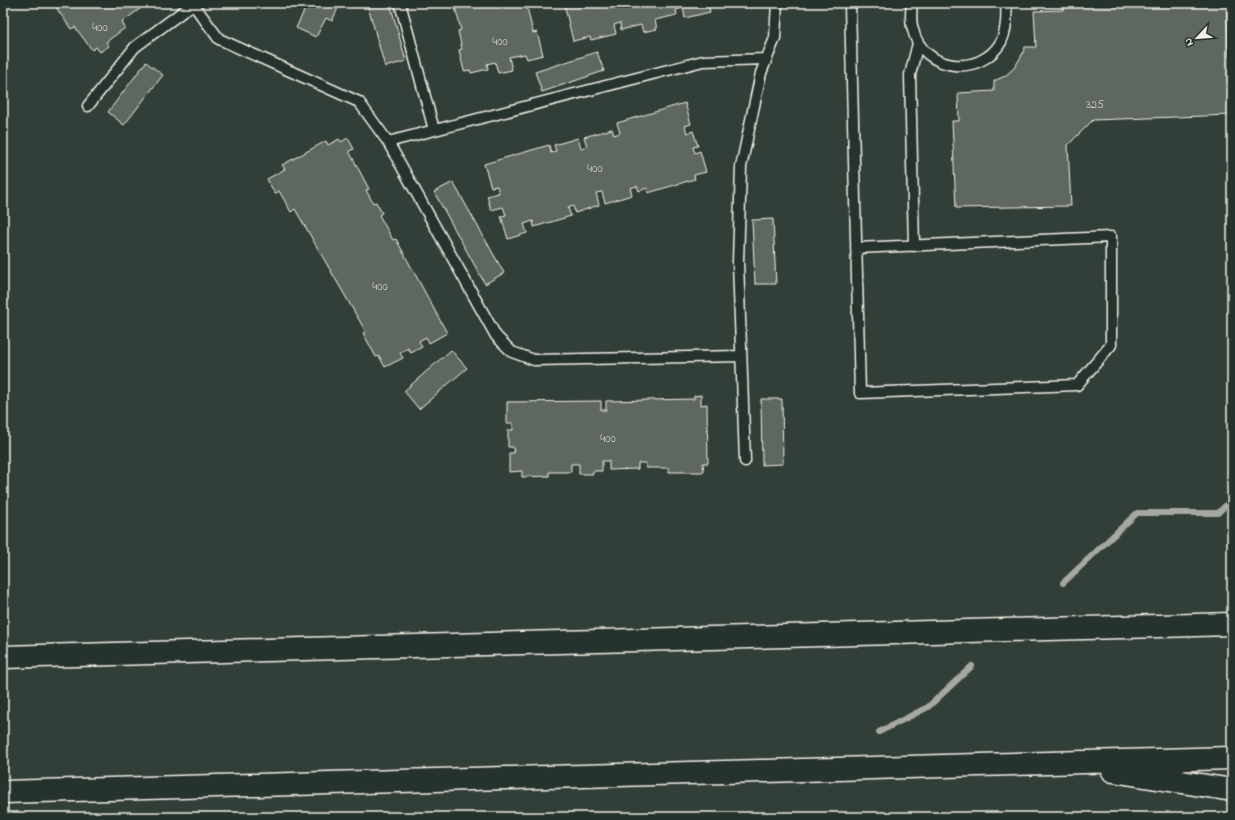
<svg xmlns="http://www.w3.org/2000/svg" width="1235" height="820" viewBox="0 0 1235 820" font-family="'Indie Flower',sans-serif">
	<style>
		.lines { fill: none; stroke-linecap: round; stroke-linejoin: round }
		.stream { stroke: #a6a9a1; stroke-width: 6 }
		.building { fill: #5f6861; stroke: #f4f1e8 }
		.lane-casing { stroke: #f4f1e8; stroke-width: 13 }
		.highway-casing { stroke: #f4f1e8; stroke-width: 25 }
		.lane { stroke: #26332d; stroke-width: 10 }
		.highway { stroke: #26332d; stroke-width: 22 }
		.labels { text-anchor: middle; stroke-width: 3; stroke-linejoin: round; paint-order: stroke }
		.number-label { font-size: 12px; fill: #cfcfc6 }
	</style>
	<rect width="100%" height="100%" fill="#323e38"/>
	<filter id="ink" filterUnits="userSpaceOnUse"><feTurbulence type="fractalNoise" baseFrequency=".025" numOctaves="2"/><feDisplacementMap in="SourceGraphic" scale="8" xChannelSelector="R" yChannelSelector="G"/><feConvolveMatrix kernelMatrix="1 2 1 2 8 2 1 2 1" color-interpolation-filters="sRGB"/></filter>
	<g filter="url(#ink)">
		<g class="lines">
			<!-- stream -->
			<path class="stream" d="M1063 583 1137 513H1218L1232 499
				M879 732 928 707 972 666"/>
		</g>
		<!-- building -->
		<path class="building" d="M53 3H148L122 22 125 28 106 42 109 46 100 52 96 47 92 50 75 27 71 29Z
			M299 3H329L338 8 332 21 326 18 316 37 296 28 305 9 298 6Z
			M367 3H390L406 61 385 67Z
			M454 3H526L533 33 537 32 543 55 527 59 525 54 509 57 512 70 498 73 495 62 487 64 488 69 471 73 470 70 464 71 459 50 462 49 458 31 461 30Z
			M564 3H727L709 7 710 12 685 18 683 8 676 10 677 15 655 20 657 29 643 32 641 25 621 30 620 23 614 25 616 34 591 40 590 37 573 41Z
			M1129 3H1226L1229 57H1232V115L1093 120 1068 145 1071 206 956 208 952 121H959L958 93 994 91V81L1005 76 1014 68 1021 57 1025 47H1036L1034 11 1063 10V6Z
			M597 52 604 71 542 92 535 72Z
			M146 62 163 75 124 125 108 112Z
			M685 103 691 124 685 126 687 133 693 131 698 146 693 147 695 153 700 151 706 172 694 175 695 179 648 193 647 188 639 191 637 186 630 188 632 195 605 203 602 192 596 193 599 205 575 213 573 206 568 208 571 216 534 227 533 221 524 224 527 233 508 239 501 216 506 215 503 207 491 210 487 196 499 193 497 186 491 187 484 164 549 145 551 153 556 151 554 145 578 138 581 148 587 146 584 137 612 129 614 135 620 133 617 123Z
			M348 138 354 149 349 151 369 189 366 190 373 203 376 202 382 213 379 215 393 240 396 239 447 333 429 343 426 337 419 341 422 347 411 353 408 348 400 353 403 358 385 367 379 356 376 357 363 333 366 332 295 209 291 212 279 191 275 194 267 179 285 169 282 165 326 141 328 145 339 139 341 142Z
			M453 182 504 273 485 284 434 192Z
			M773 219 776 284H755L752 220Z
			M451 350 467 368 419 409 404 391Z
			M701 395V405L707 404 708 463H703L704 472H669V468H646V463H638V469L609 470V461H602V471H593V474H579V464H571V472H549V476L522 477V471L509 472V453H514L513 447H508V430H513V423H507V402L601 401V410H606V401L694 399V396Z
			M761 399H782L783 464 762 465Z"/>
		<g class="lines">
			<defs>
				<path id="lane" d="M194 3 193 4 219 39 359 102 388 142 496 336 512 352 534 360 741 356
					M400 3 434 130
					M851 3 850 5 860 393 1077 385 1111 345V237L856 248
					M912 3C911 12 910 21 913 30 923 71 980 78 1001 42 1007 30 1007 16 1006 3
					M88 106 135 47 193 4
					M388 142 703 61 766 59
					M914 246 910 75 918 43
					M745 461 738 262 741 167 761 73 775 38 777 3"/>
				<path id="highway" d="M3 657 1232 624
					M1113 771 1232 790
					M3 792 1232 758"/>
			</defs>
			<!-- lane casing -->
			<use href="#lane" class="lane-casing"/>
			<!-- highway casing -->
			<use href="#highway" class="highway-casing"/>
			<!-- lane -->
			<use href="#lane" class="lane"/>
			<!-- highway -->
			<use href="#highway" class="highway"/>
		</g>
	</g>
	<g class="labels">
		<!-- number labels -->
		<g class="number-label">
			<text x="100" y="31">400</text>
			<text x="500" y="45">400</text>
			<text x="1095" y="108">325</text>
			<text x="595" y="172">400</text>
			<text x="380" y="290">400</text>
			<text x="608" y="442">400</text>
		</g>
	</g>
	<!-- margin -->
	<rect width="1235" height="820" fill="none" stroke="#26332d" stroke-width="16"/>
	<rect x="8" y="8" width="1219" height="804" fill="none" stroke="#f4f1e8" stroke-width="1.5" filter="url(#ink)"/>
	<!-- north arrow -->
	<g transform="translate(1197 38) rotate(244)" stroke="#26332d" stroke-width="3" paint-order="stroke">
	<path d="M0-3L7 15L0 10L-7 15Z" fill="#f4f1e8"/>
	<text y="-6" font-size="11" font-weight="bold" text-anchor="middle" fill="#f4f1e8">N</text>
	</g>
</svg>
